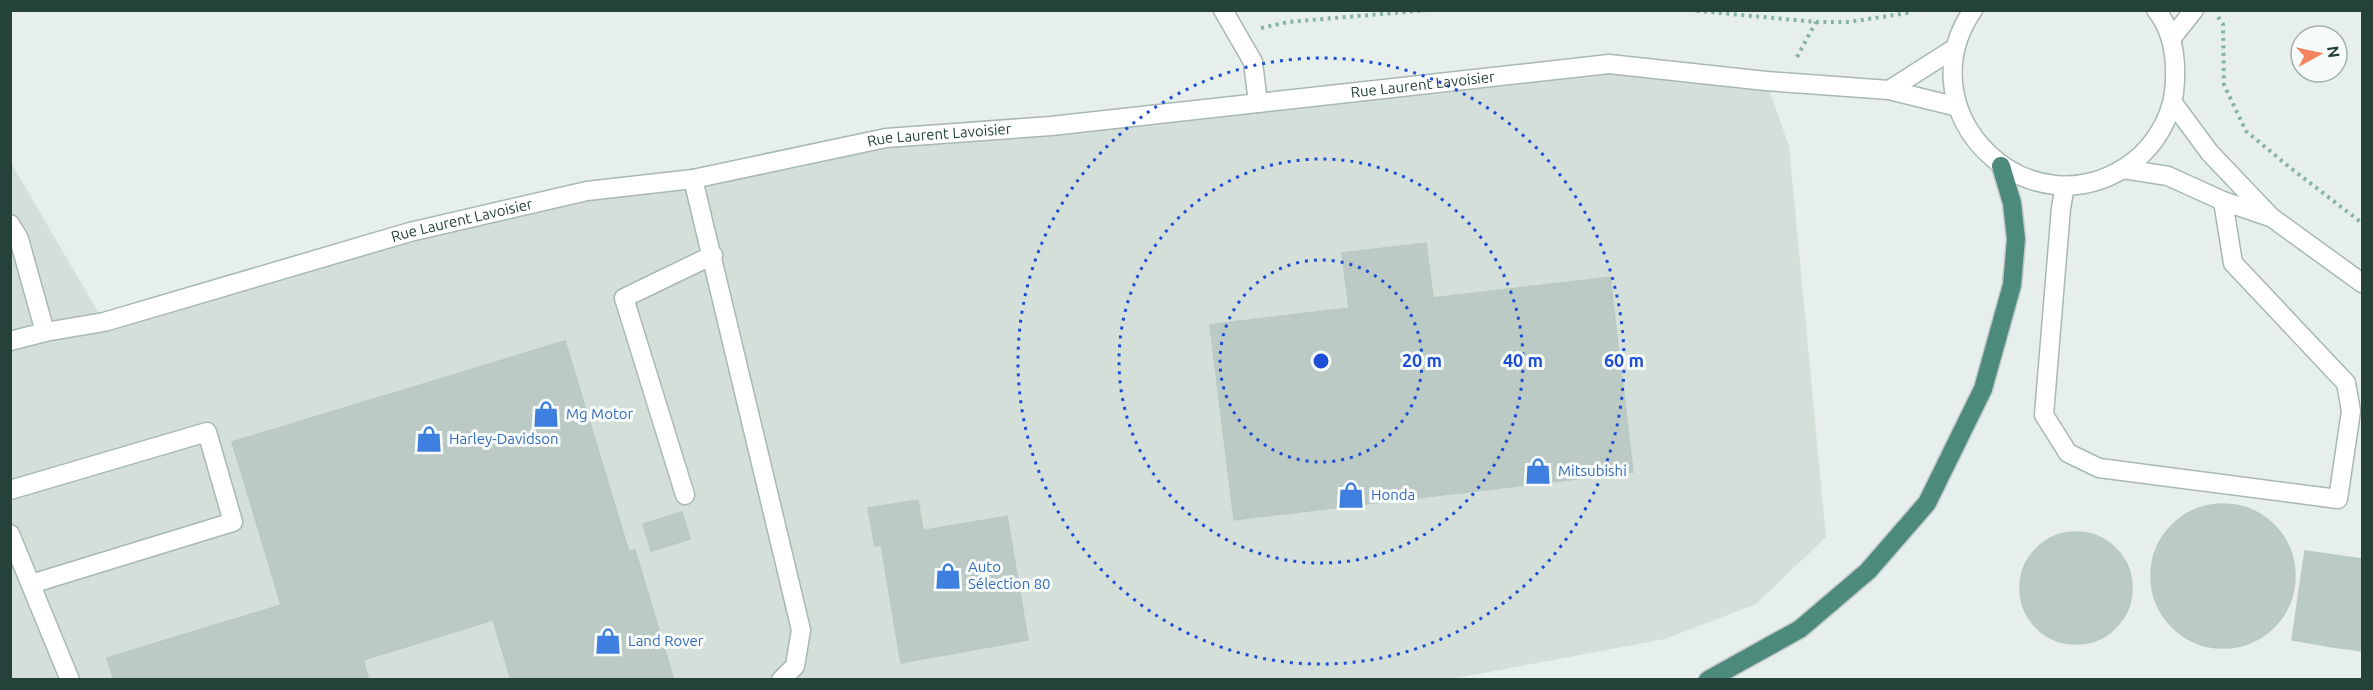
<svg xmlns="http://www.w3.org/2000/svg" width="2373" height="690" viewBox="0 0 2373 690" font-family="Ubuntu,sans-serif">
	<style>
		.built { fill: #d4dfda }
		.building { fill: #bbcac4; stroke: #b8c9c2; stroke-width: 1.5 }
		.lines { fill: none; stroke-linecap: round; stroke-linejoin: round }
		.service-casing { stroke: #a8b8b2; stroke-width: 21 }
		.minor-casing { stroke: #a8b8b2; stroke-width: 21 }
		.tertiary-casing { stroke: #a8b8b2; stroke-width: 21 }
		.trunk-casing { stroke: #c2cac8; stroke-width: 21 }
		.path { stroke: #86b3a5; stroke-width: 4; stroke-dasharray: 3 4.5; stroke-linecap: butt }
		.service { stroke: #fff; stroke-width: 18 }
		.minor { stroke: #fff; stroke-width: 18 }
		.tertiary { stroke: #fff; stroke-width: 18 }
		.trunk { stroke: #4c8a7c; stroke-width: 18 }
		.ring { fill: none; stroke: #1d4ed8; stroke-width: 3; stroke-dasharray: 3 6 }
		.labels { text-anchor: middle; stroke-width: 6; stroke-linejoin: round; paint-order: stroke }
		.street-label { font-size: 15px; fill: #24423a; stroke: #f7fbf9 }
		.shop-label { font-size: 15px; fill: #366cbe; stroke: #f7fbf9; text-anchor: start }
		.centre { fill: #1d4ed8; stroke: #f7fbf9; stroke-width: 3 }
		.ring-label { font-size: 18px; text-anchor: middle; font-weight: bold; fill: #1d4ed8; stroke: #f7fbf9; stroke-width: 6; stroke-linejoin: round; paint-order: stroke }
	</style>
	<rect width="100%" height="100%" fill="#e6efeb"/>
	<!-- built -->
	<path class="built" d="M1608 64 1766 81 1789 146 1826 537 1756 604 1665 639 1452 679H11L10 161 104 322 410 232 784 158Z"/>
	<!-- building -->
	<path class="building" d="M1426 243 1435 313 1597 294 1595 279 1610 277 1633 472 1618 474 1616 459 1247 503 1249 518 1234 520 1210 325 1225 323 1227 338 1351 323 1342 253Z
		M1595 279 1597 294 1435 313 1433 298Z
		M1349 308 1351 323 1227 338 1225 323Z
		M565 341 573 367 240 468 232 442Z
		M573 367 629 552 635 550 674 680H511L493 620 363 660 369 680H114L107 658 281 605 240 468Z
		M1616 459 1618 474 1249 518 1247 503Z
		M918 500 923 531 880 538 881 545 875 546 868 508Z
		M2151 576a72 72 0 1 1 144 0a72 72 0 1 1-144 0Z
		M682 512 690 539 651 551 643 524Z
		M1007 516 1028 640 901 663 880 538Z
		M2020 588a56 56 0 1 1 112 0a56 56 0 1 1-112 0Z
		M2305 551 2340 556 2327 646 2292 640Z
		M2340 556 2362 559V651L2327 646Z"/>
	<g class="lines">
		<defs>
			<path id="service" d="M1223 10 1253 62 1258 103
				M693 179 801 630 795 666 781 680
				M2065 186 2061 208 2044 415 2068 453 2099 468 2338 499 2351 411 2346 383 2233 263 2223 201
				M10 224 19 239 45 332
				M10 490 207 432 233 522 31 584
				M685 495 624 298 713 255
				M10 534 70 680"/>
			<g id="minor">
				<path d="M2171 39 2194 10"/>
				<path d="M1889 90 1955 48"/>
				<path id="s1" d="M10 341 45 332 104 322 410 232 587 191 693 179 886 138 1051 126 1609 64 1766 81 1889 90 1958 107"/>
			</g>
			<path id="tertiary" d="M1973 10C1902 114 2031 238 2133 162 2154 146 2170 120 2174 93 2177 65 2175 33 2156 10
				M2173 103 2210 153 2271 217 2362 283
				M2123 169 2168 176 2223 201 2270 217"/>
			<path id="trunk" d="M1708 680 1800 629 1868 571 1927 503 1983 389 2012 285 2016 239 2012 203 2001 166"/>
		</defs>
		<!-- service casing -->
		<use href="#service" class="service-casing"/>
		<!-- minor casing -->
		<use href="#minor" class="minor-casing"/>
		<!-- tertiary casing -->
		<use href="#tertiary" class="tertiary-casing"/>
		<!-- trunk casing -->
		<use href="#trunk" class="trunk-casing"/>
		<!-- path -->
		<path class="path" d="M1689 10 1816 22H1849L1907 13 1909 10
			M2218 17 2223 24 2224 85 2246 131 2288 166 2362 223
			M1261 28 1288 22 1428 10
			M1797 57 1816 22"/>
		<!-- service -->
		<use href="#service" class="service"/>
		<!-- minor -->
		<use href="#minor" class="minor"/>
		<!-- tertiary -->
		<use href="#tertiary" class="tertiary"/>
		<!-- trunk -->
		<use href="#trunk" class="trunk"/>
	</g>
	<!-- distance rings -->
	<g class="ring">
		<circle cx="1321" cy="361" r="101"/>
		<circle cx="1321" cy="361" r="202"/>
		<circle cx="1321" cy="361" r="303"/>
	</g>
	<!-- icons -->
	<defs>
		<symbol id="shop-bare" viewBox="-9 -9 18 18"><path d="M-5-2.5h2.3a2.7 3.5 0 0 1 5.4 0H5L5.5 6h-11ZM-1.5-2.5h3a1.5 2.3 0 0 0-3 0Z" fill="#3f7fe0" stroke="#f7fbf9" stroke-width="2.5" paint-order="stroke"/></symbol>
	</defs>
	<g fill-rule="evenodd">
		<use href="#shop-bare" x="527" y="395" width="38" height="38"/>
		<use href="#shop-bare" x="410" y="420" width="38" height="38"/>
		<use href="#shop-bare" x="1519" y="452" width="38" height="38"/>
		<use href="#shop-bare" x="1332" y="476" width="38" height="38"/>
		<use href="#shop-bare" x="929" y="557" width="38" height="38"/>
		<use href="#shop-bare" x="589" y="622" width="38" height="38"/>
	</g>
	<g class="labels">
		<!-- street labels -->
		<g class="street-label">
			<text dy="5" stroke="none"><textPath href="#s1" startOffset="1440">Rue Laurent Lavoisier</textPath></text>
			<text dy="5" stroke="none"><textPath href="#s1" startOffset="954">Rue Laurent Lavoisier</textPath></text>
			<text dy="5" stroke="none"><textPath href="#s1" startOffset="468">Rue Laurent Lavoisier</textPath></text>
		</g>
		<!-- shop labels -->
		<g class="shop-label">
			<text x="566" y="419">Mg Motor</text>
			<text x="449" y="444">Harley-Davidson</text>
			<text x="1558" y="476">Mitsubishi</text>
			<text x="1371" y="500">Honda</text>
			<text x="968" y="572">Auto<tspan x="968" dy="17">Sélection 80</tspan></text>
			<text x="628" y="646">Land Rover</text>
		</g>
	</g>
	<circle cx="1321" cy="361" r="9" class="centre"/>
	<g class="ring-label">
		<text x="1422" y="367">20 m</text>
		<text x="1523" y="367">40 m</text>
		<text x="1624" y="367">60 m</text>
	</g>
	<!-- border -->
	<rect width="2373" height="690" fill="none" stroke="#24423a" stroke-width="24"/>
	<!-- north arrow -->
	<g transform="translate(2319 54) rotate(82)"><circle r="28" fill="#f7fbf9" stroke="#a3b1ad" stroke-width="1.5"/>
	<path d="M0-4.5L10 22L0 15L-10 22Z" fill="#f4845f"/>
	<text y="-9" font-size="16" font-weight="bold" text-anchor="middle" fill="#24423a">N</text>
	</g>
</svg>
